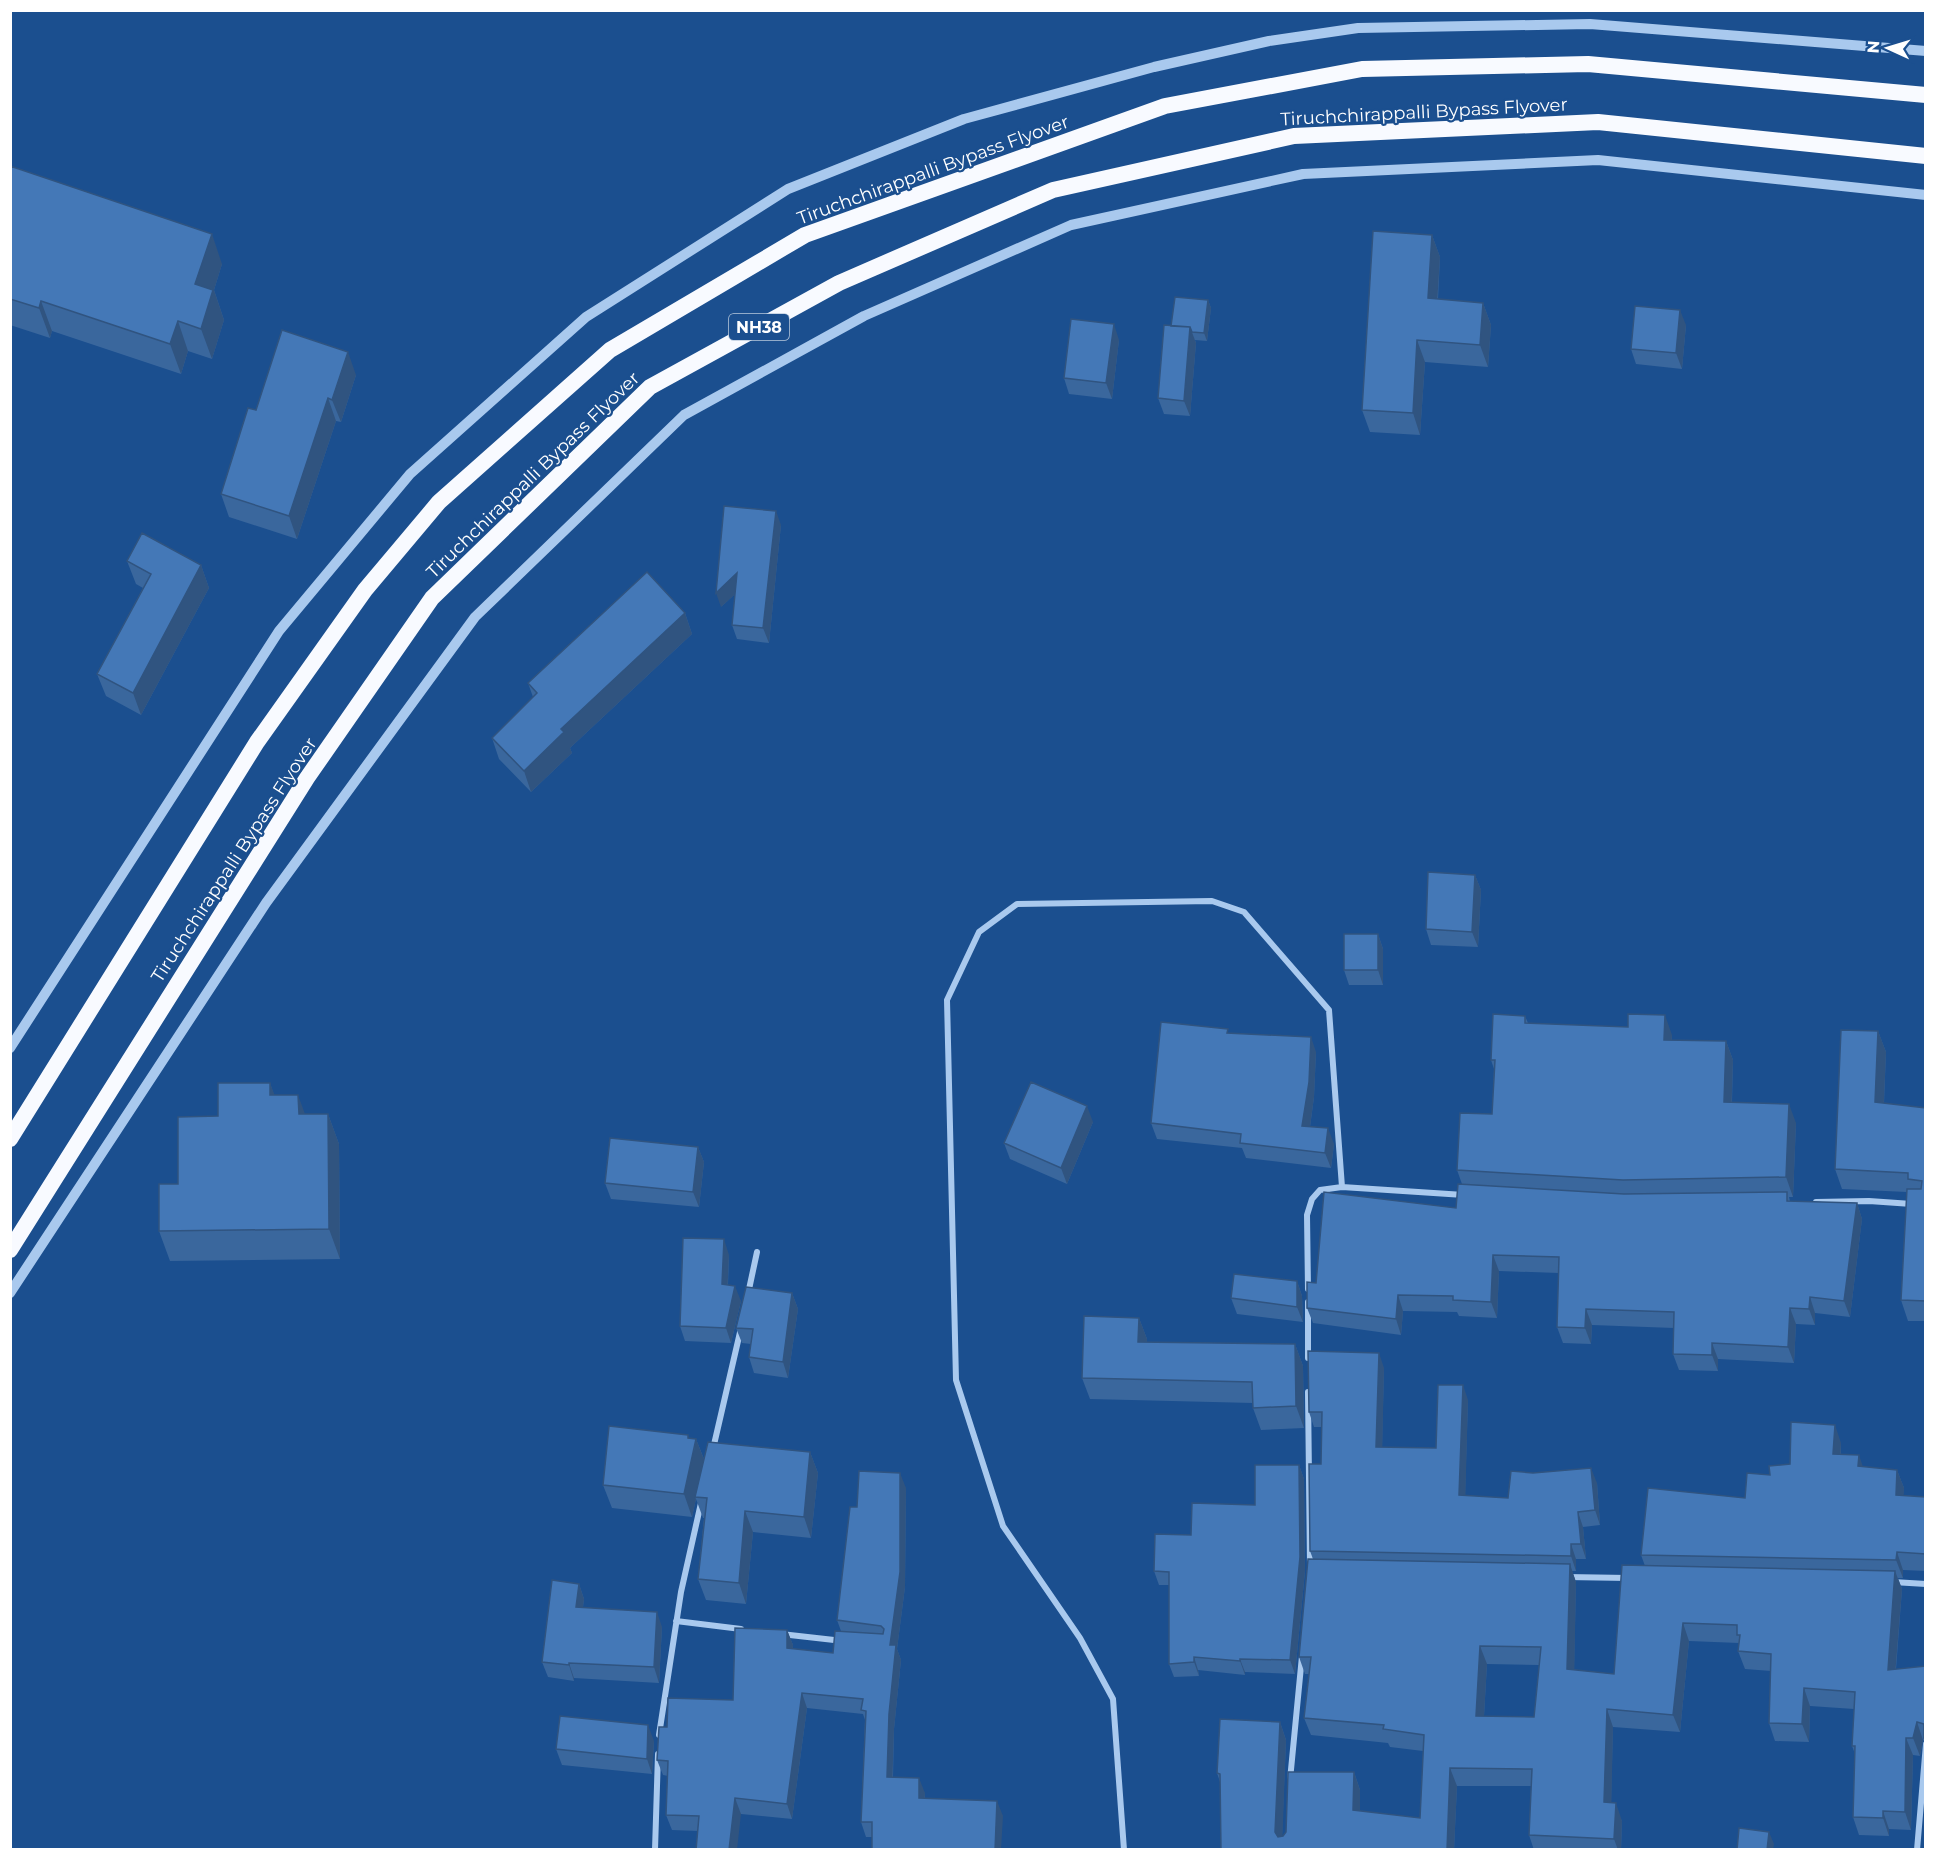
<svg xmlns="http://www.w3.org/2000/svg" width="1936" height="1860" viewBox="0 0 1936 1860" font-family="Montserrat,sans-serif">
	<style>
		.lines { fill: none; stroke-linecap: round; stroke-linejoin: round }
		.minor { stroke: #a9c9ee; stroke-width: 6 }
		.tertiary { stroke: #a9c9ee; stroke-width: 10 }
		.trunk { stroke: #f8faff; stroke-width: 16 }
		.wall { fill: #3a679d; fill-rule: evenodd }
		.shaded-wall { fill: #305480 }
		.building { fill: #4478b7; stroke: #305480; stroke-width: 1.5; fill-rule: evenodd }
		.labels { text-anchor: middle; stroke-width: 4.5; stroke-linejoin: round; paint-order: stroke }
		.shield { fill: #1b4f8f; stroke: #bbcadd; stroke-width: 1.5 }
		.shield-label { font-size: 16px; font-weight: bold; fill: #fff }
		.street-label { font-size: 18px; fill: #fff; stroke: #1b4f8f }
	</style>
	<rect width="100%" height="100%" fill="#1b4f8f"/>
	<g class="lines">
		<!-- minor -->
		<path class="minor" d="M1816 1202 1869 1201 1926 1205
			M1308 1289 1307 1215 1312 1199 1320 1190 1342 1187 1464 1195
			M748 1294 757 1252
			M1308 1302V1358
			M1308 1392 1310 1565
			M713 1449 741 1328
			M1566 1577 1628 1578
			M1893 1582 1926 1584
			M676 1621 741 1629
			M781 1634 843 1641
			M659 1735 681 1592 701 1503
			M1290 1780 1302 1656
			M655 1850 658 1754
			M1124 1850 1113 1699 1080 1638 1003 1526 956 1380 947 1000 979 932 1017 904 1212 901 1244 912 1329 1010 1342 1187
			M1917 1850 1926 1744"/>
		<!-- tertiary -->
		<path class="tertiary" d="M10 1048 279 631 410 474 586 317 788 189 964 119 1154 67 1269 41 1358 28 1590 24 1926 51
			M10 1293 266 903 475 617 684 415 864 316 1071 225 1303 174 1598 160 1926 195"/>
		<!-- trunk -->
		<path class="trunk" d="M10 1139 257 742 365 590 439 502 610 350 805 235 1165 106 1362 69 1588 64 1926 95
			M10 1250 307 778 432 598 650 387 839 283 1053 190 1294 136 1598 122 1926 156"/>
	</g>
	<!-- wall -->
	<path class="wall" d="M10 166 222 264 214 290 224 320 212 359 188 351 181 374 52 331 50 338 10 325Z
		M1432 235 1440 257 1438 299 1483 303 1491 325 1488 367 1425 362 1420 435 1370 432 1362 410Z
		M1208 300 1211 308 1207 341 1195 340 1196 343 1190 416 1164 414 1158 398 1171 326Z
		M1686 325 1682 369 1636 364 1631 349Z
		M1119 340 1112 399 1069 394 1064 378Z
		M356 375 341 422 336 421 297 539 229 517 221 494 256 410Z
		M781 525 769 643 737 639 732 625 735 594 721 607Z
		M127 561 201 565 209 588 141 715 106 696 97 674 143 588 136 584Z
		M685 613 692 634 570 748 572 753 531 792 499 759 492 738 533 697 528 683Z
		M1475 875 1481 890 1478 947 1431 945 1426 929Z
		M1378 934 1383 949V985H1349L1344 970Z
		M1525 1016 1528 1023 1672 1035V1040L1726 1041 1733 1060 1732 1102 1796 1123 1793 1197H1789L1790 1201 1857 1203 1862 1219 1850 1317 1815 1313V1325L1796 1324 1794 1363 1718 1359V1371L1679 1370 1673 1354 1674 1328 1592 1325 1591 1344 1563 1343 1557 1327 1559 1273 1499 1271 1497 1318 1459 1316 1457 1312 1403 1311 1401 1335 1313 1323 1307 1308 1316 1283 1456 1208 1462 1184 1457 1170 1492 1114 1494 1069 1491 1060Z
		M1878 1031 1886 1052 1884 1103 1926 1108V1321H1908L1901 1300 1907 1192 1842 1189 1835 1169Z
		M1229 1033 1316 1052 1314 1097 1310 1127 1334 1144 1331 1168 1246 1158 1242 1148 1157 1139 1151 1123Z
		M270 1083 274 1095 305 1114H328L339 1144 340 1259 170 1261 159 1231 218 1116Z
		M1093 1122 1067 1184 1010 1159 1004 1143Z
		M698 1147 704 1162 699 1207 611 1199 605 1183Z
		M729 1255 728 1285 741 1301 731 1343 685 1341 680 1326Z
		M1297 1281 1302 1296 1303 1322 1237 1314 1231 1298Z
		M792 1293 798 1309 788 1378 754 1373 749 1357 751 1344 742 1343 736 1328Z
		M1139 1318 1147 1339V1342L1295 1344 1303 1366 1304 1428 1261 1430 1253 1408V1403L1090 1399 1082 1378Z
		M1384 1368 1382 1447 1436 1448 1468 1400 1465 1496 1508 1498 1597 1483 1600 1525 1583 1527 1586 1559H1576V1571H1572L1576 1582 1574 1670 1614 1674 1645 1566 1641 1555 1745 1498 1770 1475 1790 1464 1841 1443V1454L1863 1467 1897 1470 1904 1488 1903 1495 1926 1497V1571L1903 1570V1578H1898L1902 1589 1896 1669 1926 1666V1743L1923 1740 1920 1756 1913 1755 1911 1830 1889 1829V1836L1859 1835 1853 1817 1855 1754 1852 1746 1854 1709 1810 1706 1809 1742 1775 1741 1769 1723 1771 1671 1745 1669 1738 1651 1739 1643 1689 1641 1680 1732 1613 1727 1611 1803 1622 1821 1621 1850H1534L1529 1835 1531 1786H1457L1454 1850H1221L1220 1782 1217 1773 1280 1722 1286 1740 1282 1837 1354 1772 1360 1790V1811L1420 1818 1423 1751 1390 1747 1388 1743 1311 1735 1304 1718 1309 1674H1305L1299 1657 1313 1559 1310 1551 1321 1464V1427H1314L1309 1412ZM1487 1664 1539 1665 1534 1717 1484 1716Z
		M689 1439H696L704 1459 810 1452 818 1473 811 1538 753 1532 746 1604 706 1600 698 1579 704 1518H703L696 1499 692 1517 612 1508 603 1485Z
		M1299 1465 1304 1479 1305 1571 1295 1674 1245 1672V1675L1198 1670 1199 1676 1174 1677 1169 1664V1585H1159L1154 1571 1191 1535 1255 1505Z
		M906 1488 905 1587 897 1649 901 1660 894 1729 893 1777 925 1793V1798L1003 1816 872 1837H866L861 1822 865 1720 863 1714 807 1708 792 1819 741 1814 698 1831 672 1830 666 1815 668 1776 663 1775 657 1760 667 1727 733 1700 787 1630 793 1645V1649L833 1653 841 1631 837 1620 857 1507Z
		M579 1584 584 1599 583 1607 662 1627 659 1683 574 1678V1681L548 1677 542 1662Z
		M654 1741 652 1774 562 1765 556 1749Z"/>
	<!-- shaded-wall -->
	<path class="shaded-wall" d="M212 234 222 264 214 290 224 320 212 359 201 329 195 284Z
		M1432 235 1440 257 1436 320 1428 298Z
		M1208 300 1211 308 1207 341 1204 333Z
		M41 301 52 331 50 338 39 308Z
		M1483 303 1491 325 1488 367 1480 345Z
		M1680 310 1686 325 1682 369 1676 353Z
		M178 321 188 351 181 374 170 344Z
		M1114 324 1119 340 1112 399 1106 383Z
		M1190 327 1196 343 1190 416 1184 401Z
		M1417 340 1425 362 1420 435 1413 413Z
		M348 352 356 375 341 422 332 400Z
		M328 398 336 421 297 539 289 516Z
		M776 511 781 525 769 643 763 628Z
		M201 565 209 588 141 715 133 693Z
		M737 573 742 588 721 607 716 593Z
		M685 613 692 634 570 748 572 753 531 792 524 771 561 729Z
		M1475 875 1481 890 1478 947 1472 932Z
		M1378 934 1383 949V985L1378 970Z
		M1665 1015 1672 1035 1671 1059 1664 1040Z
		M1878 1031 1886 1052 1883 1122 1875 1102Z
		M1311 1037 1316 1052 1314 1097 1308 1141 1302 1126Z
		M1726 1041 1733 1060 1731 1121 1724 1102Z
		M270 1083 281 1112 270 1095Z
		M298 1095 309 1125 299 1114Z
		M1789 1104 1796 1123 1793 1197 1786 1177Z
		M1087 1106 1093 1122 1067 1184 1061 1168Z
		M328 1114 339 1144 340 1259 329 1229Z
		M1328 1128 1334 1144 1331 1168 1325 1153Z
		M698 1147 704 1162 699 1207 693 1192Z
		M1857 1203 1862 1219 1850 1317 1844 1301Z
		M724 1239 729 1255 727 1299 722 1284Z
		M1493 1255 1499 1271 1497 1318 1491 1302Z
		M1297 1281 1302 1296 1303 1322 1297 1307Z
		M735 1286 741 1301 731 1343 726 1328Z
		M792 1293 798 1309 788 1378 783 1362Z
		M1398 1295 1403 1311 1401 1335 1396 1319Z
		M1810 1297 1815 1313V1325L1809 1309Z
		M1790 1308 1796 1324 1794 1363 1788 1347Z
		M1586 1309 1592 1325 1591 1344 1585 1328Z
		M1139 1318 1147 1339 1146 1363 1138 1342Z
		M1712 1343 1718 1359V1371L1712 1355Z
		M1295 1344 1303 1366 1304 1428 1296 1406Z
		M1379 1353 1384 1368 1382 1462 1376 1447Z
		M1463 1385 1468 1400 1465 1510 1459 1495Z
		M1835 1425 1841 1443 1840 1472 1833 1454Z
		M688 1435 694 1451 696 1439 705 1462 695 1497 696 1499 692 1517 684 1494Z
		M810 1452 818 1473 811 1538 804 1517Z
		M1859 1455 1865 1473 1858 1466Z
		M1299 1465 1304 1479 1305 1571 1295 1674 1290 1660Z
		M1591 1468 1597 1483 1600 1525 1595 1510Z
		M1897 1470 1904 1488 1903 1513 1896 1495Z
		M900 1473 906 1488 905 1587 897 1649 901 1660 894 1729 892 1792 887 1777 890 1645Z
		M745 1511 753 1532 746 1604 739 1583Z
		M1578 1512 1583 1527 1586 1559 1581 1544Z
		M1571 1544 1576 1559V1571L1571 1556Z
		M1897 1552 1903 1570V1578L1896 1560Z
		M1570 1564 1576 1582 1574 1687 1567 1669Z
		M1895 1571 1902 1589 1894 1688 1888 1670Z
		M579 1584 584 1599 581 1622 576 1607Z
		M657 1612 662 1627 659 1683 654 1667Z
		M1683 1623 1689 1641 1680 1732 1673 1715Z
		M787 1630 793 1645 792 1664 787 1648Z
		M1480 1646 1487 1664 1483 1733 1476 1716Z
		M1194 1657 1198 1670 1199 1676 1194 1662Z
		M1240 1659 1245 1672V1675L1240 1661Z
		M569 1663 574 1678V1681L569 1665Z
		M1804 1688 1810 1706 1809 1742 1802 1724Z
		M802 1693 807 1708 792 1819 787 1804Z
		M1607 1709 1613 1727 1611 1820 1604 1802Z
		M1280 1722 1286 1740 1282 1850 1275 1832Z
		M1917 1722 1923 1740 1920 1756 1913 1738Z
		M648 1725 654 1741 652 1774 647 1759Z
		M1906 1738 1913 1755 1911 1830 1905 1812Z
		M1450 1768 1457 1786 1454 1850H1447Z
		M1354 1772 1360 1790V1828L1353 1810Z
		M919 1778 925 1793 924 1813 919 1798Z
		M735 1798 741 1814 737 1850H729Z
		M997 1801 1003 1816 1001 1850H995Z
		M1616 1803 1622 1821 1621 1850H1618L1614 1839Z
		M1883 1811 1889 1829V1836L1883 1818Z
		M1769 1832 1774 1844 1773 1850H1767Z"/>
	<!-- building -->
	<path class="building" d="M10 166 212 234 195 284 213 290 201 329 178 321 170 344 41 301 39 308 10 299Z
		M1373 231 1432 235 1428 298 1483 303 1480 345 1417 340 1413 413 1362 410Z
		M1175 297 1208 300 1204 333 1192 332 1190 327 1171 326Z
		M1635 306 1680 310 1676 353 1631 349Z
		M1071 319 1114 324 1106 383 1064 378Z
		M1164 325 1190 327 1184 401 1158 398Z
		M282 330 348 352 332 400 328 398 289 516 221 494 248 408 256 410Z
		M724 506 776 511 763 628 732 625 737 573 716 593Z
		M142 533 201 565 133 693 97 674 151 574 127 561Z
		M647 572 685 613 561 729 564 732 524 771 492 738 537 693 528 683Z
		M1428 872 1475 875 1472 932 1426 929Z
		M1344 934H1378V970H1344Z
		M1493 1014 1525 1016V1023L1628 1027V1014L1665 1015 1664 1040 1726 1041 1724 1102 1789 1104 1786 1177 1623 1180 1457 1170 1460 1113 1492 1114 1495 1060H1491Z
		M1161 1022 1228 1029 1227 1033 1311 1037 1309 1082 1302 1126 1328 1128 1325 1153 1240 1143 1241 1134 1151 1123Z
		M1841 1030 1878 1031 1875 1102 1926 1108V1301L1901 1300 1907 1189H1921L1922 1181 1908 1179V1173L1835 1169Z
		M1031 1082 1087 1106 1061 1168 1004 1143Z
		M218 1083H270V1095H298L299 1114H328L329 1229 159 1231V1184H178V1117L218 1116Z
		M610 1138 698 1147 693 1192 605 1183Z
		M1458 1184 1624 1194 1787 1192V1201L1857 1203 1844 1301 1810 1297 1809 1309 1790 1308 1788 1347 1712 1343V1355L1673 1354 1674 1312 1586 1309 1585 1328 1557 1327 1559 1257 1493 1255 1491 1302 1453 1300V1296L1398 1295 1396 1319 1307 1308V1282L1316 1283 1324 1192 1456 1208Z
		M683 1238 724 1239 722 1284 735 1286 726 1328 680 1326Z
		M1234 1274 1297 1281V1307L1231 1298Z
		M746 1287 792 1293 783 1362 749 1357 753 1329 736 1328Z
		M1084 1316 1139 1318 1138 1342 1295 1344 1296 1406 1253 1408 1252 1382 1082 1378Z
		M1308 1351 1379 1353 1376 1447 1436 1448 1438 1385H1463L1459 1495 1508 1498 1511 1471 1533 1473 1591 1468 1595 1510 1578 1512 1581 1544H1571V1556L1310 1551 1309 1464H1321L1322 1412H1309Z
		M1791 1422 1835 1425 1833 1454 1859 1455 1858 1466 1897 1470 1896 1495 1926 1497V1554L1897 1552 1896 1560 1641 1555 1648 1488 1745 1498 1747 1473 1770 1475 1769 1466 1790 1464Z
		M609 1426 688 1435V1438L696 1439 684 1494 603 1485Z
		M708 1442 810 1452 804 1517 745 1511 739 1583 698 1579 707 1498 695 1497Z
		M1255 1465H1299L1300 1557 1290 1660 1240 1659V1661L1194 1657V1662L1169 1664V1572L1154 1571 1155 1534 1191 1535 1192 1503 1255 1505Z
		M859 1471 900 1473V1572L890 1645H896L889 1714 887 1777 919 1778V1798L997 1801 995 1850H872V1822H861L866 1711 861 1710 863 1699 802 1693 787 1804 735 1798 729 1850H696L699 1816 666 1815 668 1761 657 1760 659 1727H667L668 1698 733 1700 735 1628 787 1630V1648L833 1653 835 1631 883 1634 884 1629 881 1626 837 1620 850 1507H857Z
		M1308 1559 1570 1564 1567 1669 1614 1674 1622 1565 1895 1571 1888 1670 1926 1666V1738H1924V1724L1917 1722 1913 1738H1906L1905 1812 1883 1811V1818L1853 1817 1855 1746H1852L1855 1692 1804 1688 1802 1724 1769 1723 1771 1654 1738 1651 1740 1635H1737V1625L1683 1623 1673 1715 1607 1709 1604 1802 1616 1803 1614 1839 1529 1835 1532 1769 1450 1768 1447 1850H1221L1220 1774 1217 1773 1220 1719 1280 1722 1275 1832 1278 1837 1283 1836 1286 1832 1288 1772H1354L1353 1810 1420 1818 1424 1735 1383 1729 1384 1725 1304 1718 1311 1657H1299ZM1480 1646 1541 1647 1534 1717 1476 1716Z
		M552 1580 579 1584 576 1607 657 1612 654 1667 569 1663V1665L542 1662Z
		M560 1716 648 1725 647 1759 556 1749Z
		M1739 1828 1769 1832 1767 1850H1737Z"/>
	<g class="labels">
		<!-- shield labels -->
		<rect class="shield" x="729" y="314" width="60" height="26" rx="4.5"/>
		<g class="shield-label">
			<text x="759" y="333">NH38</text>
		</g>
		<!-- street labels -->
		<g class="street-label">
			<text transform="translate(1424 112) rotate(-3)" y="6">Tiruchchirappalli Bypass Flyover</text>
			<text transform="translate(933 170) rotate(-20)" y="6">Tiruchchirappalli Bypass Flyover</text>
			<text transform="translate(533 475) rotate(-44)" y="6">Tiruchchirappalli Bypass Flyover</text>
			<text transform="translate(234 860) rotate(-57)" y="6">Tiruchchirappalli Bypass Flyover</text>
		</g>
	</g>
	<!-- border -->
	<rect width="1936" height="1860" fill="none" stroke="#ffffff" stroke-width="24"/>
	<!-- north arrow -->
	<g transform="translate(1888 48) rotate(274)" stroke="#1b4f8f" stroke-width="4.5" paint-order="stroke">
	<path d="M0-4.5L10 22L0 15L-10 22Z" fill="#ffffff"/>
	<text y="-9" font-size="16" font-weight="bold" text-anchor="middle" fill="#ffffff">N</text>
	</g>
</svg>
